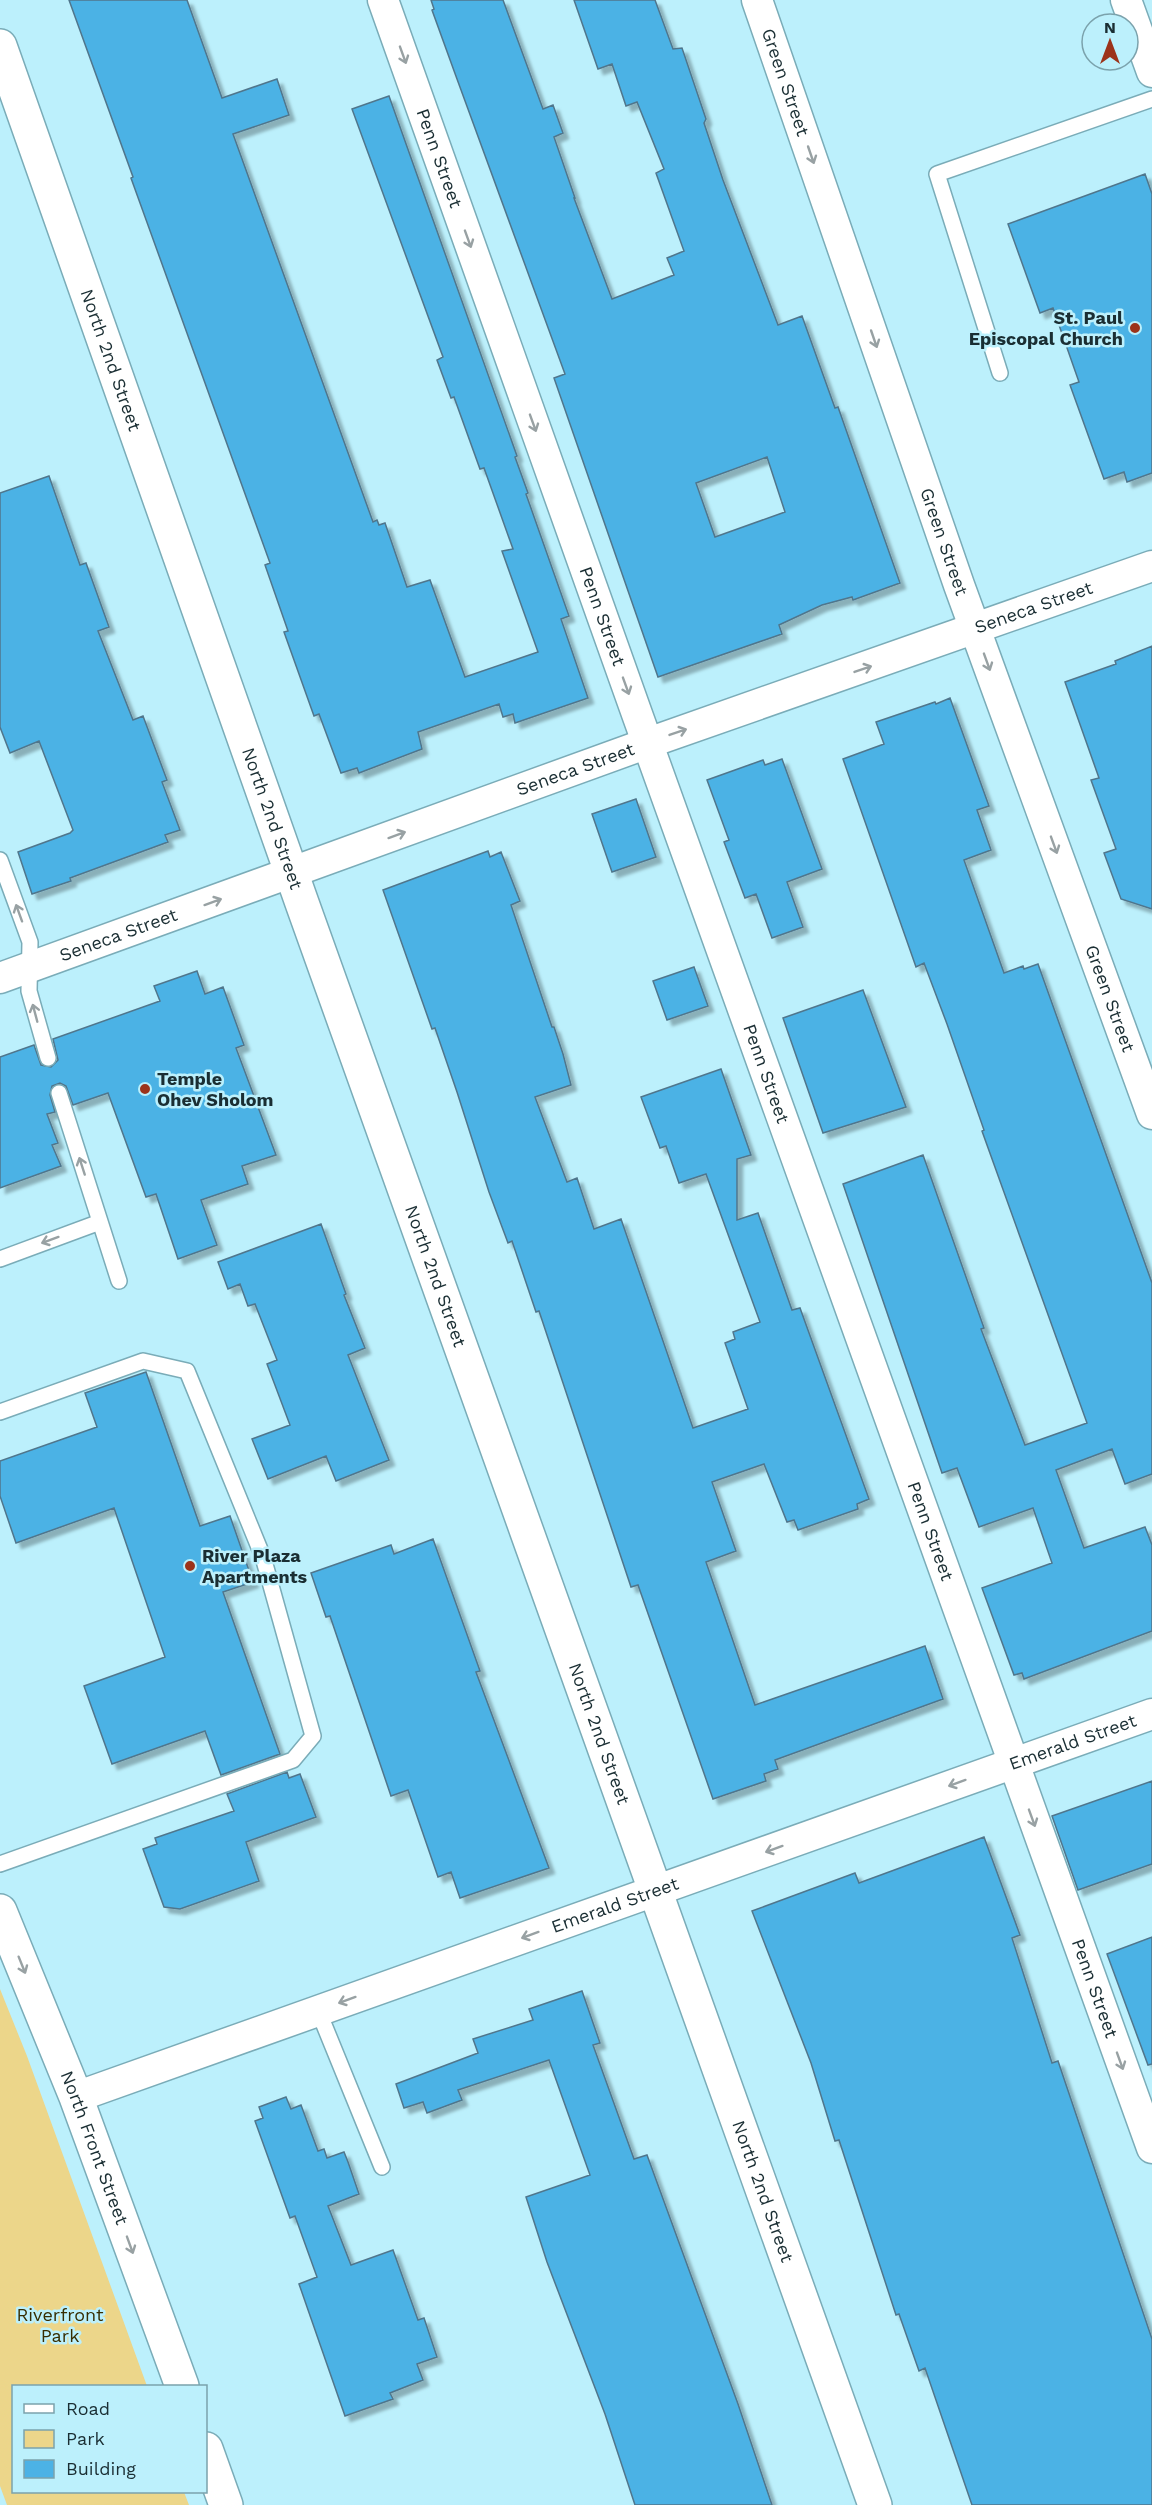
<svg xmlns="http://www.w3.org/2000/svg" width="1152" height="2505" viewBox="0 0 1152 2505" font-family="'Work Sans',sans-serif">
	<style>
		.green { fill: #ecd68a }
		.building { fill: #4cb2e5; stroke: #50768c; stroke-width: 1.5; fill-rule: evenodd; filter: url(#shadow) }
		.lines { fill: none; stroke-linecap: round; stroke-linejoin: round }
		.service-casing { stroke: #7aacb8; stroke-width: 18 }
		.minor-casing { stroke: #7aacb8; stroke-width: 33 }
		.primary-casing { stroke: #7aacb8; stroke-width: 36 }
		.service { stroke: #fff; stroke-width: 15 }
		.minor { stroke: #fff; stroke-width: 30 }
		.primary { stroke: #fff; stroke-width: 33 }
		.oneway { stroke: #98a1a3 }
		.poi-dot { fill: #9c331b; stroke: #bcf0fc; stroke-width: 2 }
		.labels { text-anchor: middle; stroke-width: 5; stroke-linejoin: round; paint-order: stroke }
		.street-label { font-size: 18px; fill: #1a2e33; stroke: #bcf0fc }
		.poi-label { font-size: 18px; font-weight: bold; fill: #1a2e33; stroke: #bcf0fc; text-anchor: start }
		.park-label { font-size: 18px; fill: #372d01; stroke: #bcf0fc }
	</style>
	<defs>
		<filter id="shadow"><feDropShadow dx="5.5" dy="5.5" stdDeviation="1.5" flood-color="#0004"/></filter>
	</defs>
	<rect width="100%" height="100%" fill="#bcf0fc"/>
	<!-- green -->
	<path class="green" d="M0 1989 27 2056 147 2386H14V2492H184L189 2505H7L0 2486Z"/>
	<!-- building -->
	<path class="building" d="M69 0H187L222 98 277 79 289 115 233 134 373 522 377 520 379 525 385 523 407 587 430 580 465 677 538 652 502 551 513 549 484 468 480 469 454 397 451 398 437 360 443 357 352 109 389 96 517 456 515 457 528 493 526 494 569 616 561 619 588 698 515 723 513 714 503 717 499 704 418 732 422 749 359 773 357 768 341 773 319 714 314 716 284 632 288 631 265 565 270 563 140 203 131 178 133 177Z
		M431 0H503L543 109 553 105 563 133 554 137 575 198H574L612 299 674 275 667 258 684 251 656 173 664 169 637 102 626 106 612 64 598 69 574 0H655L673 49 682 48 706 119 704 123 723 180 778 325 802 316 835 408 838 407 900 583 853 600 852 597 822 605 779 625 782 634 658 677 554 378 565 374 457 79 432 10 434 9ZM767 457 785 512 715 537 696 483Z
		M1145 174 1152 194V473L1127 482 1124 472 1104 479 1070 385 1079 382 1053 308 1040 313 1008 224Z
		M49 476 80 565 86 563 109 627 98 631 133 720 143 716 167 780 162 782 180 830 165 835 168 842 70 878 71 881 32 894 18 852 70 833 73 830 39 741 10 753 0 727V493Z
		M1152 646V909L1121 899 1104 853 1116 849 1091 780 1099 778 1065 682 1116 664 1115 661Z
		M950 698 989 806 977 810 991 850 964 860 1004 973 1023 966 1024 969 1038 964 1152 1283V1474L1125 1484 1112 1449 1056 1470 1084 1548 1145 1527 1152 1545V1631L1024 1679 1022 1673 1014 1675 982 1588 1052 1563 1033 1508 979 1527 957 1468 942 1473 843 1184 923 1155 984 1328 981 1329 1025 1445 1087 1423 982 1131 984 1130 947 1024 924 963 916 967 843 759 884 744 876 722 935 702 936 704Z
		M782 759 822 869 787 882 803 927 772 938 756 894 745 898 724 842 729 840 707 780 763 760 765 765Z
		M636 799 656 857 612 872 592 814Z
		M488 851 490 857 501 852 520 901 511 905 552 1027H554L563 1054 571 1085 535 1097 567 1182 577 1178 594 1229 621 1219 693 1428 748 1409 725 1343 735 1339 733 1332 760 1322 706 1174 679 1183 666 1146 660 1148 641 1097 721 1069 751 1155 737 1159V1220L758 1213 792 1310 800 1308 869 1499 857 1504 858 1509 798 1530 794 1520 787 1522 764 1464 712 1482 736 1551 706 1562 755 1705 925 1646 943 1699 775 1760 778 1769 764 1774 766 1781 713 1799 638 1585 631 1587 539 1311 536 1312 512 1241 508 1243 489 1192 457 1092 435 1028 432 1029 383 890Z
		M694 967 708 1006 667 1020 653 981Z
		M197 971 205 994 223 987 244 1045 236 1048 276 1155 242 1166 248 1184 201 1200 217 1245 178 1259 156 1194 146 1197 108 1093 73 1105 66 1086 60 1083 52 1086 50 1095 55 1112 47 1114 58 1143 52 1145 61 1166 0 1188V1057L34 1045 41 1065 51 1067 58 1060 53 1039 160 1001 154 986Z
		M863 990 906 1107 823 1133 783 1018Z
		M321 1224 346 1294 344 1295 365 1348 348 1355 389 1460 336 1481 326 1456 268 1479 252 1439 290 1425 267 1364 277 1360 255 1304 248 1306 240 1284 228 1289 218 1262Z
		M146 1372 200 1526 230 1516 253 1582 223 1592 280 1754 221 1775 205 1731 112 1764 84 1686 165 1657 114 1508 16 1543 0 1496V1461L97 1427 85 1393Z
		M433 1539 480 1671 476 1672 549 1868 460 1898 451 1872 438 1877 408 1790 391 1796 330 1616 326 1617 311 1573 391 1545 394 1554Z
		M287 1772 289 1778 300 1774 316 1817 246 1842 259 1881 180 1909 164 1907 143 1849 157 1844 155 1838 234 1811 227 1794Z
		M1152 1781V1864L1078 1890 1052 1816Z
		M984 1837 1020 1935 1012 1938 1052 2063 1058 2061 1152 2339V2505H972L925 2368 919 2371 899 2314 896 2315 839 2140 835 2141 811 2063 752 1911 855 1873 859 1883Z
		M1152 1937V2064L1148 2065 1107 1954Z
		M582 1991 600 2043 593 2045 634 2159 647 2155 738 2404 772 2505H635L605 2414 547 2262 526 2197 590 2175 549 2060 458 2090 462 2100 427 2113 423 2102 404 2108 396 2084 478 2053 473 2039 533 2020 529 2009Z
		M286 2097 291 2109 301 2105 318 2151 324 2149 327 2158 344 2152 348 2162 359 2194 328 2206 351 2265 393 2250 418 2320 424 2318 437 2357 417 2364 423 2380 390 2393 393 2399 345 2416 299 2284 317 2277 295 2216 290 2218 255 2121 263 2118 259 2107Z"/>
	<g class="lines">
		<defs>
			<path id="service" d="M1000 373 937 174 1152 99
				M0 860 30 942 29 991 48 1058
				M59 1093 119 1281
				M0 1259 100 1222
				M0 1412 143 1361 187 1371 263 1557 313 1736 293 1760 0 1864
				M318 2010 382 2167"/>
			<g id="minor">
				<path id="s1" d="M383 0 637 714 1152 2148"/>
				<path id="s2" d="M757 0 959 585 1152 1114"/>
				<path d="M1126 0 1152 72"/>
				<path id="s3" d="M0 978 648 743 1152 566"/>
				<path id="s4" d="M76 2097 1152 1714"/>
			</g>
			<g id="primary">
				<path id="s5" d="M0 46 302 903 875 2505"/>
				<path id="s6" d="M0 1911 76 2097 182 2386"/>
				<path d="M206 2449 226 2505"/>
			</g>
		</defs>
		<!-- service casing -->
		<use href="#service" class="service-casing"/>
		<!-- minor casing -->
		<use href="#minor" class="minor-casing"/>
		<!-- primary casing -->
		<use href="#primary" class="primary-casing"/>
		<!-- service -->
		<use href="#service" class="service"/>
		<!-- minor -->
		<use href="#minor" class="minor"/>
		<!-- primary -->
		<use href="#primary" class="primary"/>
	</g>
	<!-- one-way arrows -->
	<defs><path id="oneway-shaft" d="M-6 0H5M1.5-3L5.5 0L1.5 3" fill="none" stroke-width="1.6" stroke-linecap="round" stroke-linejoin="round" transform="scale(1.5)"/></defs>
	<g class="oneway">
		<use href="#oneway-shaft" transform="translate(403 55) rotate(70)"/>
		<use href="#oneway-shaft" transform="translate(811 155) rotate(71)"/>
		<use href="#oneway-shaft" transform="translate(468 239) rotate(70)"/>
		<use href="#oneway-shaft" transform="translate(874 339) rotate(71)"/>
		<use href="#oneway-shaft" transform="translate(533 423) rotate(70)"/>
		<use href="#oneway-shaft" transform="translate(987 662) rotate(70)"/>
		<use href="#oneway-shaft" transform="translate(863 669) rotate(-19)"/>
		<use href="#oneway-shaft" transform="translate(626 686) rotate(70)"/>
		<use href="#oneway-shaft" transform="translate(678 732) rotate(-19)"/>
		<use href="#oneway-shaft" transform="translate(397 835) rotate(-20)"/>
		<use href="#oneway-shaft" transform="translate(1054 845) rotate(70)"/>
		<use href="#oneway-shaft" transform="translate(213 902) rotate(-20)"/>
		<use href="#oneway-shaft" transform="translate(19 913) rotate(-110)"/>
		<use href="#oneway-shaft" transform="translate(35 1013) rotate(-105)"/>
		<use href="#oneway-shaft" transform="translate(82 1166) rotate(-108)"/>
		<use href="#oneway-shaft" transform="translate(50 1240) rotate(160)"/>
		<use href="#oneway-shaft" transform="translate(957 1783) rotate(160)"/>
		<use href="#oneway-shaft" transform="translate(1032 1818) rotate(70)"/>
		<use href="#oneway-shaft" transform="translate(774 1849) rotate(160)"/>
		<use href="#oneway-shaft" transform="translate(530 1935) rotate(160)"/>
		<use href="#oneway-shaft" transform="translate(22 1965) rotate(68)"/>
		<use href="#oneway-shaft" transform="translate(347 2000) rotate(160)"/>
		<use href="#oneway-shaft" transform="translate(1120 2061) rotate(70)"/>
		<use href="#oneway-shaft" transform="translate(130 2245) rotate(70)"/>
	</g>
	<!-- markers -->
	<g class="poi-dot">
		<circle cx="1135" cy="328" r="6"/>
		<circle cx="145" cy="1089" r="6"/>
		<circle cx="190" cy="1566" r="6"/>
	</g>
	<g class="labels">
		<!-- street labels -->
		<g class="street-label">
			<text dy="6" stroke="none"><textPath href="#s2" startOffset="87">Green Street</textPath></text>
			<text dy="6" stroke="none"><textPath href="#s1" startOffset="168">Penn Street</textPath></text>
			<text dy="6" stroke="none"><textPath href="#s5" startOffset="333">North 2nd Street</textPath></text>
			<text dy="6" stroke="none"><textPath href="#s2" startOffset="573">Green Street</textPath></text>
			<text dy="6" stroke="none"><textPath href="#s3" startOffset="1098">Seneca Street</textPath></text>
			<text dy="6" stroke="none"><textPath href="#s1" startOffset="654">Penn Street</textPath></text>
			<text dy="6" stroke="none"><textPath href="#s3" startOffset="612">Seneca Street</textPath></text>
			<text dy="6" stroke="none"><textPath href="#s5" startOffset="819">North 2nd Street</textPath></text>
			<text dy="6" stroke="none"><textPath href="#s3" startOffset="126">Seneca Street</textPath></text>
			<text dy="6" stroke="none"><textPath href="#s2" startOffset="1059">Green Street</textPath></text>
			<text dy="6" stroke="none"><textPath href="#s1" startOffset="1140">Penn Street</textPath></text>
			<text dy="6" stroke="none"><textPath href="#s5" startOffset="1305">North 2nd Street</textPath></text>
			<text dy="6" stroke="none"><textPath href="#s1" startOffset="1626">Penn Street</textPath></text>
			<text dy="6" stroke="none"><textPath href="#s5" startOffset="1791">North 2nd Street</textPath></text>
			<text dy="6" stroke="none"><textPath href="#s4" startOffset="1058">Emerald Street</textPath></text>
			<text dy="6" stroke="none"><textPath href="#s4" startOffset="572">Emerald Street</textPath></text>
			<text dy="6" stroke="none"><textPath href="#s1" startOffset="2112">Penn Street</textPath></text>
			<text dy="6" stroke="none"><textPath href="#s6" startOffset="255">North Front Street</textPath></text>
			<text dy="6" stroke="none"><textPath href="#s5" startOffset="2277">North 2nd Street</textPath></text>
		</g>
		<!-- poi labels -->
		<g class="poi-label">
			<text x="1123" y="324" text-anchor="end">St. Paul<tspan x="1123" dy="21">Episcopal Church</tspan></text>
			<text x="157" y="1085">Temple<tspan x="157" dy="21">Ohev Sholom</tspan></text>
			<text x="202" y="1562">River Plaza<tspan x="202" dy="21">Apartments</tspan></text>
		</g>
		<!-- park labels -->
		<g class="park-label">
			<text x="60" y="2321">Riverfront<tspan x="60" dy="21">Park</tspan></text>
		</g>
	</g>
	<!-- legend -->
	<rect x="12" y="2385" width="195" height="108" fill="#bcf0fc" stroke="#7ba2ac" stroke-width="1.5"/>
	<rect x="24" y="2404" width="30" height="9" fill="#ffffff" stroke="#7ba2ac" stroke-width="1.5"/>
	<text x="66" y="2415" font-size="18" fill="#1a2e33">Road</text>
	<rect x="24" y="2430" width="30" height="18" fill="#ecd68a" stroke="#7ba2ac" stroke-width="1.5"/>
	<text x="66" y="2445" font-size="18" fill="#1a2e33">Park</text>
	<rect x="24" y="2460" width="30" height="18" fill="#4cb2e5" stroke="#7ba2ac" stroke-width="1.5"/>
	<text x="66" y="2475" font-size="18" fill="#1a2e33">Building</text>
	<!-- north arrow -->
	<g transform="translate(1110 42)"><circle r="28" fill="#bcf0fc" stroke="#7ba2ac" stroke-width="1.5"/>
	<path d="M0-4.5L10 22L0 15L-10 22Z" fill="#9c331b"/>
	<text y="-9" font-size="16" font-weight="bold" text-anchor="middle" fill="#1a2e33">N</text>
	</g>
</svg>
